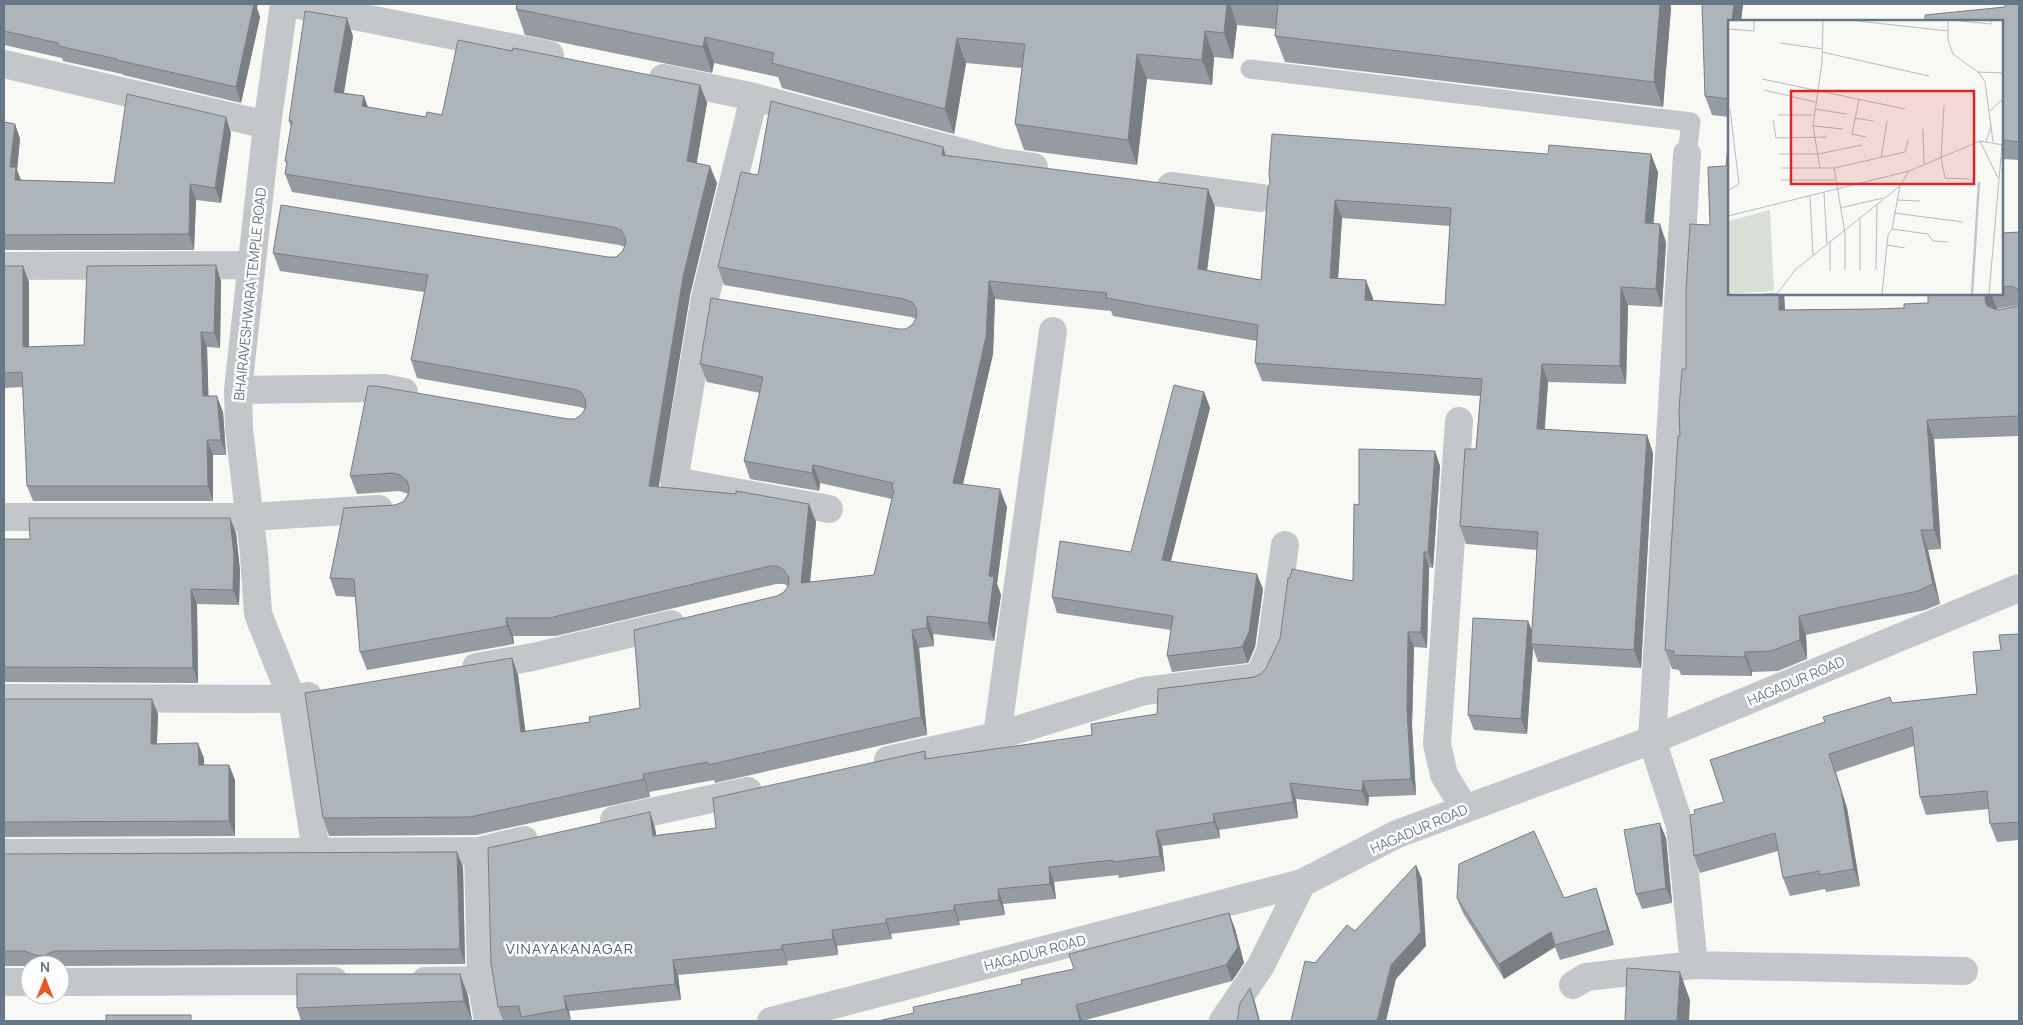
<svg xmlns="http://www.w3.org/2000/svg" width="2023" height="1025" viewBox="0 0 2023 1025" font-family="Manrope,sans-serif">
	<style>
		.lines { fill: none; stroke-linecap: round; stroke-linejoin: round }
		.service { stroke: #c3c7ca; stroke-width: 19 }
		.minor { stroke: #c3c7ca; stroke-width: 28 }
		.tertiary { stroke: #c3c7ca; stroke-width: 28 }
		.wall { fill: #959ba0; fill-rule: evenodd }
		.shaded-wall { fill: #797e82 }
		.building { fill: #adb4ba; stroke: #797e82; fill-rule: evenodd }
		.labels { text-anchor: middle; stroke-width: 5; stroke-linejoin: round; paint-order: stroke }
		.street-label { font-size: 14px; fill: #677786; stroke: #fff }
		.neighbourhood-label { font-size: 15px; letter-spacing: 1px; fill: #55616b; stroke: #fff }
		.inset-river { fill: none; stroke: #bec8cd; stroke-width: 2.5 }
		.inset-road { fill: none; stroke: #b5bcc2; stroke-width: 1 }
		.view { fill: #d62828; fill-opacity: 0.15; stroke: #d62828; stroke-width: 2.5 }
		.inset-edge { fill: none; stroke: #677786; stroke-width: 2.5 }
	</style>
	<rect width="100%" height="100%" fill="#f8f8f5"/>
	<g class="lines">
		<!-- service -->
		<path class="service" d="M1250 69 1691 122 1687 154"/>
		<!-- minor -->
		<path class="minor" d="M284 4 267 125 238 390 239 429 254 554 258 614 292 699 316 851
			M294 4 550 55
			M4 64 267 125
			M663 78 754 97 999 162 1034 167
			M754 97 705 298 674 481 829 509
			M1687 154 1652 740 1680 826 1694 965 1964 971
			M1171 186 1261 198
			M4 266 251 265
			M238 390 384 388 404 392
			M1459 421 1437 744 1444 775 1465 809
			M4 517H250L379 509
			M476 667 533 657 671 624
			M4 698 292 699 308 696
			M997 736 1053 331
			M888 760 997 736 1144 691 1258 677 1270 652 1285 545
			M614 820 748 791
			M478 851 481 980 488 1021
			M4 853 478 851 524 840
			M425 981 481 980
			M4 982H30
			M60 982 334 981
			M1573 985 1586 977 1694 965
			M1223 1021 1260 967 1302 883"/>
		<!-- tertiary -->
		<path class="tertiary" d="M771 1021 1302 883 1397 834 1652 740 2019 588"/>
	</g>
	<!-- wall -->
	<path class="wall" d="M4 4 257 8 260 17 241 103 123 75 122 74 63 61 62 58 4 45Z
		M517 4H1670L1671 8 1663 107 1285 62 1275 36 1276 29 1237 25 1233 59 1214 57 1212 85 1147 79 1137 165 1024 150 1015 124 1022 68 966 63 954 134 782 88 778 77 714 63 712 73 525 35 516 9Z
		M1702 4H1743L1741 21H1745H1729V117L1712 115 1705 96Z
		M2019 4V160L2002 159V21L2005 7Z
		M353 36 344 93 364 96 368 107 426 117 442 115 512 51 700 85 707 103 696 163 717 183 690 295 658 487 809 504 816 522 810 582 874 575 892 499 820 483 819 491 750 479 744 461 760 393 707 382 700 364 906 329 913 324 916 319 911 317 724 285 718 267 758 175 946 155 1215 207 1207 270 1261 280 1268 188 1658 172 1653 223 1666 242 1662 307 1628 305 1626 384 1548 382 1545 429 1647 435 1653 453 1641 668 1538 662 1533 648 1527 734 1474 730 1468 715 1528 621 1532 632 1537 550 1466 544 1460 526 1476 449 1480 396 1262 381 1255 363 1257 341 1113 316 1111 311 995 299 993 354 963 484 1007 507 997 584 1001 595 994 641 933 634 934 646 919 648 927 735 715 783 714 780 649 792 650 797 476 835 329 836 323 818 512 658 518 675 525 731 590 722 640 708 777 596 784 592 788 586 784 584H776L556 636H513L514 644 367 670 360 652 355 597 336 596 330 578 395 505 403 502 408 494 406 493 399 491 357 494 350 476 568 419H575L582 414 585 409 580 407 417 378 411 360 424 292 280 271 273 253 608 257H616L622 252 625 247 619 245 292 192 285 174 287 165 285 161 291 127 289 121ZM1342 218 1450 226 1445 305 1373 300V298L1338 278Z
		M4 122 15 124 20 139 17 170 21 180 114 183 231 133 221 203 196 200 194 250H4Z
		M1726 166 1729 294H1784L1785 310 1875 309 1904 308 1928 303V294H2002V233L2019 232V436L1934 439 1941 549 1928 550 1940 604 1925 610 1806 635 1807 659 1778 671 1752 672V676L1681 675 1679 670 1672 669 1665 650 1680 436 1686 369 1710 225ZM2018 305H2019L1997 310 1996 309Z
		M4 266 29 282V347L84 345 221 281 220 348 207 347 208 396 223 412 226 455H213V501H33L27 486 23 387 4 388Z
		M1204 392 1210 408 1171 561 1263 589 1255 647 1248 663 1172 672 1167 656 1171 630 1057 613 1052 597 1131 552Z
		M1435 451 1440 466 1433 568 1429 567 1427 648 1414 647 1412 726 1416 795 1369 797 1368 806 1296 799 1298 818 1219 830 1220 838 1162 846 1165 871 1119 878 1118 875 1054 882 1056 899 1003 904 1005 915 959 921 960 925 891 934 892 939 837 946 838 955 787 961 788 965 678 975 681 1000 569 1011 571 1021H503L498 1007 650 812 655 828 656 835 716 828 925 751 927 759 1092 735 1157 714 1261 674 1353 581 1359 505Z
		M230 518 236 533 240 571 239 605 197 604 198 683 4 682V539H30Z
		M2019 634V840L1997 842 1990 824 1989 809 1926 815 1920 797 1914 746 1836 772 1847 808 1860 886 1826 892 1825 889 1790 896 1783 878 1778 851 1700 873 1694 856 1695 814 1724 802 1892 703 1977 694 2001 650Z
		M4 699 158 714 157 744 204 758V765H229L235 780V836L4 837Z
		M1666 838 1672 903 1642 909 1636 894Z
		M4 854 463 867 465 964 60 966V965H30V966H4Z
		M1596 888 1601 903 1614 945 1560 960 1555 947 1504 979 1463 913 1457 898H1564Z
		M1229 913 1235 929 1244 963 1232 981 1082 1021H878L914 1013 1074 969Z
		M460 974 468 996 472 1021H301L297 1008Z"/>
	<!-- shaded-wall -->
	<path class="shaded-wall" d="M251 4H258L257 8 260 17 241 103 236 87Z
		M1227 4H1230L1237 25 1233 59 1224 33Z
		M1660 4H1670L1671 8 1663 107 1654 82Z
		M1734 4H1743L1741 21 1732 20Z
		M347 18 353 36 341 110 334 92Z
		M1205 31 1214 57 1212 85 1202 60Z
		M705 37 714 63 712 73 703 47Z
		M957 38 966 63 954 134 945 109Z
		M1137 54 1147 79 1137 165 1128 140Z
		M700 85 707 103 694 179 687 161Z
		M364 96 370 114 362 106Z
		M226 117 231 133 221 203 215 188Z
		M15 124 20 139 17 170 22 183 20 195 10 167Z
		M943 147 949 165 942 155Z
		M1651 154 1658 172 1652 241 1645 223Z
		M710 166 717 183 690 295 656 504 649 486 683 277Z
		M190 184 196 200 194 250 189 234Z
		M1208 189 1215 207 1205 287 1198 269Z
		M1335 200 1342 218 1337 295 1330 278Z
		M1660 224 1666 242 1662 307 1656 289Z
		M216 265 221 281 220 348 214 333Z
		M23 266 29 282V362L23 347Z
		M1366 280 1373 298 1372 318 1365 300Z
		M989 281 995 299 993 354 959 501 953 483Z
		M1621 287 1628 305 1626 384 1620 366Z
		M1779 294H1784L1786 329 1779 310Z
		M1986 294H1991L1997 309 1993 313 1992 319 1985 300Z
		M201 332 207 347 209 412 203 396Z
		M1542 364 1548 382 1543 447 1537 429Z
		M1204 392 1210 408 1167 576 1162 560Z
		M217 396 223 412 226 455 221 440Z
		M1927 420 1934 439 1941 549 1934 530Z
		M1647 435 1653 453 1641 668 1634 650Z
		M207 440 213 455V501L208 486Z
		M1435 451 1440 466 1433 568 1428 552Z
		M813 465 820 483 819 491 812 473Z
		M1000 489 1007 507 997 584 1001 595 994 641 988 623 989 576Z
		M809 504 816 522 808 601 801 583Z
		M230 518 236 533 240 571 239 605 233 590Z
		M1921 530 1928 550 1940 604 1933 584Z
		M1424 552 1429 567 1427 648 1421 632Z
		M1257 574 1263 589 1255 647 1248 663 1242 647Z
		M191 589 197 604 198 683 193 668Z
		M927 616 933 634 934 646 927 628Z
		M1799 616 1806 635 1807 659 1800 640Z
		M506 618 513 636 514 644 507 626Z
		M1528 621 1534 636 1531 644 1533 648 1527 734 1521 719Z
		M912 630 919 648 927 735 921 717Z
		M1408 632 1414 647 1412 726 1416 795 1411 779 1407 710Z
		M1745 652 1752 672V676L1745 657Z
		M512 658 518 675 528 750 521 732Z
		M152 699 158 714 156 759 151 744Z
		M198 743 204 758V780L199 765Z
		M1829 754 1847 808 1860 886 1854 869Z
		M229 765 235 780V836L229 821Z
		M643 774 649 792 650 797 644 779Z
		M1363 781 1369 797 1368 806 1362 791Z
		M1290 783 1296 799 1298 818 1293 802Z
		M650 812 655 828 659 851 653 836Z
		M1213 814 1219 830 1220 838 1214 822Z
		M1660 823 1666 838 1672 903 1666 888Z
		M1156 831 1162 846 1165 871 1160 856Z
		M457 852 463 867 465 964 460 949Z
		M1416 865 1422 879 1426 946 1396 979 1386 1021H1377Z
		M1049 867 1054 882 1056 899 1050 884Z
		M1596 888 1601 903 1614 945 1608 930Z
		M998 889 1003 904 1005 915 999 900Z
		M954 905 959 921 960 925 954 910Z
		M1229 913 1235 929 1244 963 1232 981 1226 965Z
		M886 919 891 934 892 939 886 923Z
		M832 930 837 946 838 955 833 939Z
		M1551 932 1555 947 1504 979 1499 964Z
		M782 945 787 961 788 965 782 949Z
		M673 960 678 975 681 1000 675 984Z
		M1680 972 1690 1000 1689 1021H1677Z
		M460 974 468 996 472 1021 464 1001Z
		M1250 988 1255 1002 1260 1021H1259Z
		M564 996 569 1011 571 1021 566 1009Z
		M1076 1005 1082 1021H1080Z"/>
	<!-- building -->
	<path class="building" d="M4 4H254L236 87 117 60V59L58 46V43L4 31Z
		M517 4H1227L1224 33 1205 31 1202 60 1137 54 1128 140 1015 124 1025 44 957 38 945 109 772 63 774 53 705 37 703 47 516 9Z
		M1273 4H1660L1654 82 1275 36 1278 4Z
		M1702 4H1734L1732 20 1745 21H1729V99L1705 96Z
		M2005 4H2019V142L2002 140V21H1925V15L2005 7Z
		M305 11 347 18 334 92 364 96 362 106 426 117 427 112 442 115 458 40 512 51 513 48 700 85 687 161 710 166 683 277 649 486 736 494V491L809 504 801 583 874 575 894 490 892 489 893 483 813 465 812 473 744 461 763 377 700 364 711 298 899 329H906L913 324 917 316 916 308 912 302 904 299 718 267 741 172 758 175 771 101 943 147 942 155 1208 189 1198 269 1261 280 1268 188 1270 182 1269 174 1272 134 1548 154 1549 145 1651 154 1645 223 1660 224 1656 289 1621 287 1620 366 1542 364 1537 429 1647 435 1634 650 1531 644 1538 532 1460 526 1465 449H1476L1482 379 1255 363 1258 325 1106 298 1107 293 989 281 986 337 953 483 1000 489 989 576 994 577 988 623 927 616V628L912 630 921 717 708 765V762L643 774 644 779 470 817 323 818 305 693 512 658 521 732 590 722 589 717 640 708 634 630 777 596 784 592 788 586 789 578 784 570 777 566H770L549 618H506L507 626 360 652 354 579 330 578 344 508 395 505 403 502 408 495 409 488 407 481 400 475 392 473 350 476 368 386H376L568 419H575L582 414 586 407 585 399 581 392 573 389 411 360 428 275 273 253 281 205 608 257H616L622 252 626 244 625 237 621 230 613 227 285 174 287 162 285 161 292 121H289ZM1335 200 1451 208 1445 305 1365 300 1366 280 1330 278Z
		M127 94 226 117 215 188 190 184 189 234 4 235V122L15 124 10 167H16L15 180 114 183Z
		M1729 133V294H1779V310L1875 309 1904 308V304L1928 303V294H1986L1985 300 1987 306 1997 310 2018 306 2019 305V416L1927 420 1934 530H1921L1933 584 1918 591 1799 616 1800 640 1771 651 1745 652V657L1674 655V651L1665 650 1678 436H1680L1679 410 1682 369H1686V290L1690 224 1710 225 1708 167 1726 166Z
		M2019 232V289L2011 286 2002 287V233Z
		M216 265 214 333 201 332 203 396H217L221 440H207L208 486H27L22 372 4 373V266H23V347L84 345 87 266Z
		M1174 385 1204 392 1162 560 1257 574 1249 632 1242 647 1167 656 1173 616 1052 597 1060 541 1131 552Z
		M1359 449 1435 451 1428 552H1424L1421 632H1408L1407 710 1411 779 1363 781 1362 791 1290 783 1293 802 1213 814 1214 822 1156 831 1160 856 1113 862V860L1049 867 1050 884 998 889 999 900 954 905V910L886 919V923L832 930 833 939 782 945V949L673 960 675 984 564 996 566 1009 521 1017 519 1006 498 1007 491 963 488 848 650 812 653 836 716 828 713 798 925 751V759L1092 735 1091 724 1157 714 1158 689 1254 677 1261 674 1266 668 1280 639 1288 578H1290L1292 569 1353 581 1354 504 1359 505Z
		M29 518H230L234 556 233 590 191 589 193 668 4 667V539H30Z
		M1473 618 1528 621 1521 719 1468 715Z
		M2019 634V822L1990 824 1987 791 1920 797 1912 727 1829 754 1841 790 1854 869 1819 875V871L1783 878 1775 833 1694 856 1690 815 1695 814 1694 810 1724 802 1710 760 1825 722 1823 717 1890 697 1892 703 1977 694 1973 652 2001 650 1999 635Z
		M4 699H152L151 744 198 743 199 765H229V821L4 822Z
		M1660 823 1666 888 1636 894 1624 830Z
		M1534 831 1564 898 1596 888 1608 930 1555 945 1551 932 1499 964 1457 898 1459 864Z
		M457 852 460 949 54 951 44 956 34 955 25 951H4V854Z
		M1416 865 1421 932 1391 965 1377 1021H1291L1305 961 1315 963 1347 925 1355 931Z
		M1229 913 1238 947 1226 965 1076 1005 1080 1021H878L914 1013 913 1007 1022 984 1021 980 1074 969 1069 954Z
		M1627 968 1680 972 1677 1021H1625Z
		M297 974H460L464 1001 297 1008Z
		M1250 988 1259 1021H1237L1240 1003Z
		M106 1015H191V1021H106Z"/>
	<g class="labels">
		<!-- street labels -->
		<g class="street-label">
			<text transform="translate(250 294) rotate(-84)" y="5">BHAIRAVESHWARA TEMPLE ROAD</text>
			<text transform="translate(1796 681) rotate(-23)" y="5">HAGADUR ROAD</text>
			<text transform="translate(1419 829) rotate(-23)" y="5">HAGADUR ROAD</text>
			<text transform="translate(1035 953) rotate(-15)" y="5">HAGADUR ROAD</text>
		</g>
		<!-- neighbourhood labels -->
		<g class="neighbourhood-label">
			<text x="570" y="954">VINAYAKANAGAR</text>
		</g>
	</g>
	<!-- overview -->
	<g transform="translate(1728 20)">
		<rect width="275" height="275" fill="#f8f8f5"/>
		<path d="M42 190 46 271 0 274V201Z" fill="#d9dfd6"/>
		<path class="inset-river" d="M244 274 251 162"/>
		<path class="inset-road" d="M130 1 220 11M220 1V20L225 34 250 52 257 62 265 122M233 1 263 4V1M0 9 26 11V1M52 23 95 29M94 32 201 56M250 52 275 53M34 59 177 89M36 70 87 82M131 80 124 114 138 117M216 85 213 138 217 158 241 159M87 89 119 94M262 91 275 79M50 95H86M127 98 145 101M45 100 48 118 99 117M85 106 115 109M195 109 196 144M252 121 270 158M258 122 263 106M51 134H90L134 125M153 138 159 101M53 148H106L177 132 180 120M92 148 85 106 94 42 95 1M106 148 117 213V250M53 160H107M172 166 164 209 200 214 205 221 220 222M0 171 11 164 2 89M96 173 99 224M82 176 85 236M170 180 192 181M112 188 155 178M166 193 235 202M0 196 181 151 252 121 275 125M132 198V251M159 225 177 228M148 250 149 184M102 251V221M34 274 50 273M49 274 67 250 172 166 181 151M154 274 160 215 164 209M261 274 274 125"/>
		<path class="view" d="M63 71H246V164H63Z"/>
		<rect width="275" height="275" class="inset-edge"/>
	</g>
	<!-- border -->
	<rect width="2023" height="1025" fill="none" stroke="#677786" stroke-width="10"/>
	<!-- north arrow -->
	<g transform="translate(45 980)"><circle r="24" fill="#ffffff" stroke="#c2c9cf"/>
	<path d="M0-4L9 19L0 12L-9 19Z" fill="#e55a28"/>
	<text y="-8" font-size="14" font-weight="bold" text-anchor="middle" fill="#677786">N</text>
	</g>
</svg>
